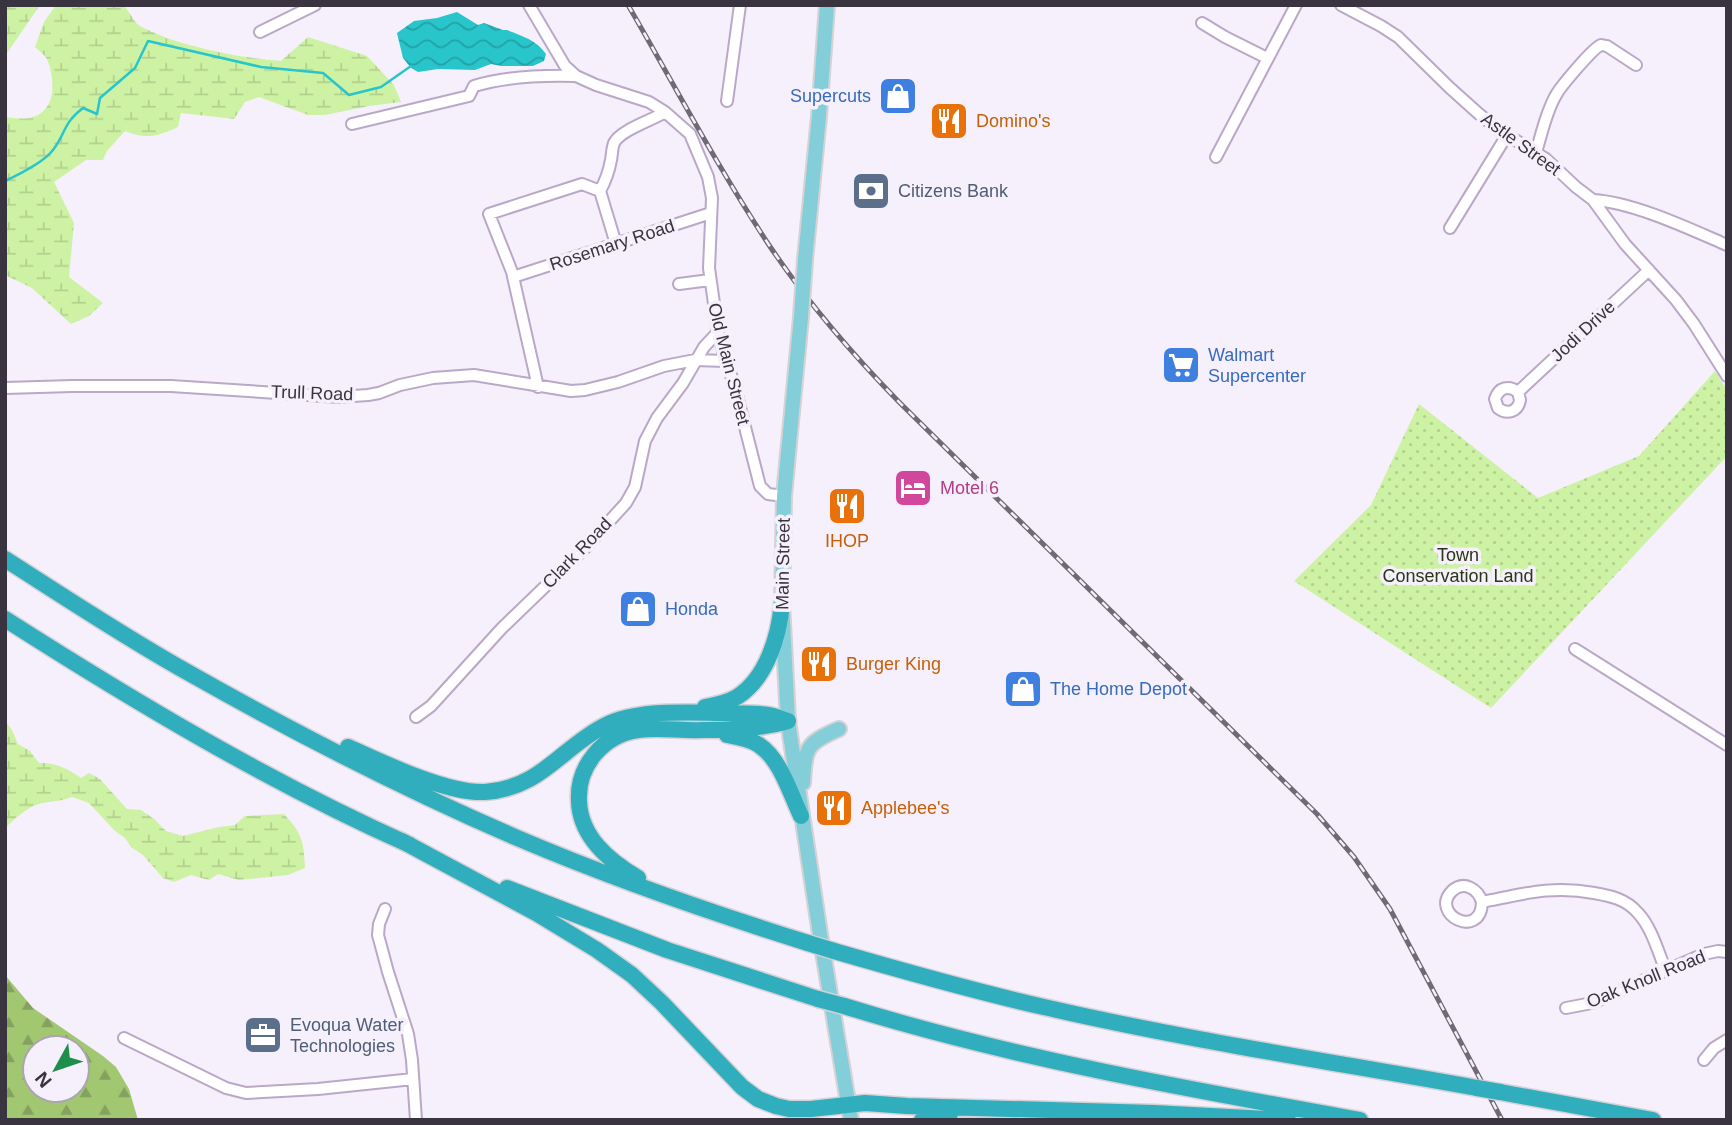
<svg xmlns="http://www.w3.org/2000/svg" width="1732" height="1125" viewBox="0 0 1732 1125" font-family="Helvetica,sans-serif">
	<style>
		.forest { fill: url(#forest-firs); fill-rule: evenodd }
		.wetland { fill: url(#wetland-marsh) }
		.park { fill: url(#park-dots) }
		.water { fill: url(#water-waves) }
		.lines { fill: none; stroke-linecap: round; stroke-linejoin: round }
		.stream { stroke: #28c5cb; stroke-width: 2.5 }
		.minor-casing { stroke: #b9a8c7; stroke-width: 14 }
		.major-casing { stroke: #d4d2d5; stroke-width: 18 }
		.highway-casing { stroke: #d4d2d5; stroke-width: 19 }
		.minor { stroke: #fff; stroke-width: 10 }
		.major { stroke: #83ced8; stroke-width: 14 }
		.highway { stroke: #31aebe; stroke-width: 16 }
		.rail-casing { stroke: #706976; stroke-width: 5 }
		.rail { stroke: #f6effc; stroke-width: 2.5; stroke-dasharray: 8; stroke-linecap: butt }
		.major-bridge-casing { stroke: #d4d2d5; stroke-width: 18; stroke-linecap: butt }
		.highway-bridge-casing { stroke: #d4d2d5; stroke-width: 19; stroke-linecap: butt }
		.major-bridge { stroke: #83ced8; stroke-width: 14 }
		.highway-bridge { stroke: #31aebe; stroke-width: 16 }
		.labels { text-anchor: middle; stroke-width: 7; stroke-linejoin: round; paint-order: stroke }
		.shop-label { font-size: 18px; fill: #366cbe; stroke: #f6effc; text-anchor: start }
		.food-label { font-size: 18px; fill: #c56008; stroke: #f6effc; text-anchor: start }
		.street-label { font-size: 18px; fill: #3a3340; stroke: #f6effc }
		.service-label { font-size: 18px; fill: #4e5e75; stroke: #f6effc; text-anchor: start }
		.hotel-label { font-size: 18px; fill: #b23c85; stroke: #f6effc; text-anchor: start }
		.park-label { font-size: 18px; fill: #283714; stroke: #f6effc }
	</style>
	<defs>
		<pattern id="forest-firs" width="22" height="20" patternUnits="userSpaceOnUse" patternTransform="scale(1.75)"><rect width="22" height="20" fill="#a1c771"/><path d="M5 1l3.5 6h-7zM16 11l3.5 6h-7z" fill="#84a25e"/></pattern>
		<pattern id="wetland-marsh" width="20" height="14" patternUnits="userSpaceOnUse" patternTransform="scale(1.75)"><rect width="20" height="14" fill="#cef2a4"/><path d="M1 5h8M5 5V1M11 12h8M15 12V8" fill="none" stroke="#b2d08e"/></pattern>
		<pattern id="park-dots" width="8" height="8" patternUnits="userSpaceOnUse" patternTransform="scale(1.75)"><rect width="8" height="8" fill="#cef2a4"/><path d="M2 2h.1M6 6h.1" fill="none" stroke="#b2d08e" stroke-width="1.8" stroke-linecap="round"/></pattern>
		<pattern id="water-waves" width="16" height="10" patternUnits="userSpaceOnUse" patternTransform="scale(1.75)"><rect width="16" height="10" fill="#28c5cb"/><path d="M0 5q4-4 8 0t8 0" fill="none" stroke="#23a1a6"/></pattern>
	</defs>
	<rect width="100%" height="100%" fill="#f6effc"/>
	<!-- forest -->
	<path class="forest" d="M5 975 33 1008 103 1056 116 1067 129 1089 138 1120H5ZM35 1048H77V1090H35Z"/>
	<!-- wetland -->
	<path class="wetland" d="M5 5H40L5 56Z
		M56 5H123C130 11 133 22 140 26 176 46 240 58 281 61L308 37 367 56 394 85 401 102 369 106 325 115H308L259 97 245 102 234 119 181 113 178 127C158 136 146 140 125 131L107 151 103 160H86L54 182 74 223 69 277 103 303 89 316 71 324 32 288 5 275V117C14 118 25 120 33 117 57 110 55 78 47 59 45 55 39 51 35 47L44 22Z
		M5 721 12 730 18 744 30 751 39 763C55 762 69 769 81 778L89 773 100 779 127 809 141 810 154 819 166 831 183 836 219 827 235 825 245 816 284 814C302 833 304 842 305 868L288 875 239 880 218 874 209 880 191 875 174 882 163 878 143 855 131 847 125 838 114 830 89 803 72 797C62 801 54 801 43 803 29 805 15 819 5 828Z"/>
	<!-- park -->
	<path class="park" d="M1715 371 1727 390V456L1491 708 1294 581 1371 505 1419 404 1538 498 1639 456Z"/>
	<!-- water -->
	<path class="water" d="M457 12 478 25 484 23 503 30H507C522 36 537 40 546 54L544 61 533 66H501L491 64 475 70 438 69 418 72 411 68 403 58 397 33 414 21 437 18Z"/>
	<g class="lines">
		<!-- stream -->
		<path class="stream" d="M5 181C20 174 43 163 53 150 66 133 63 123 83 108L97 114 100 98 135 68 148 41 261 67 323 73 349 95 381 87 411 66"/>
		<defs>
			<path id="minor" d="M529 5 565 66 576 76 596 85 649 102 665 112 690 134 708 177 712 198 709 268 718 332 726 361 734 384 760 486 768 494 784 496
				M1341 5 1381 26 1398 37 1450 88 1479 114 1499 130 1546 159 1576 187 1593 200 1625 244 1676 300 1694 324 1727 376
				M1202 23 1225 37 1267 58
				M260 32 315 5
				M727 101 740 5
				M352 124 469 96 474 86C507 76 542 75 576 76
				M1536 152C1542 133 1546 112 1556 95 1561 86 1593 48 1601 45 1603 45 1605 46 1607 46L1636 65
				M1216 157 1296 5
				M600 191C606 180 609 171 611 160 612 155 612 148 614 143 620 130 653 120 665 112
				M600 191 616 244
				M1593 200C1633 202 1690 229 1727 245
				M1450 228 1507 135
				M513 277 711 213
				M679 284 710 280
				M538 387 512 272 489 214 582 184 600 191
				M5 388 72 386H171L339 397 368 395 379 393 400 385 433 378 474 375 571 391 585 390 618 382 664 366 695 360 726 361
				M1518 392 1520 400C1518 412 1507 415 1498 408L1495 399C1499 387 1509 385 1518 392L1649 270
				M1575 649 1727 745
				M416 717 431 706 502 628 585 548 626 503 635 487 645 441 657 418 683 383 704 347 718 332
				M1482 902C1478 889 1464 880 1452 891 1429 914 1481 941 1482 902 1523 894 1552 885 1594 893 1611 896 1626 899 1638 913 1652 928 1658 952 1666 971
				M385 909 379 924 378 935 388 972 408 1034 412 1060 416 1120
				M1566 1008 1592 1003 1704 954 1718 951 1727 952
				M124 1038 226 1088 246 1093 318 1089 413 1079
				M1704 1060 1714 1048 1727 1040"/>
			<path id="major" d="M805 260 819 116 827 5
				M801 317 784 496 782 603 788 721 820 934 851 1120
				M803 783C805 748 806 743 839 729"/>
			<path id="highway" d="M5 559C66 598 126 638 189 673 295 733 404 789 515 837 611 878 709 912 808 943
				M5 619C135 702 269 782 410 845
				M705 707C716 705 727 703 737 697 767 678 779 636 782 603
				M727 735C738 737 750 739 759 745 781 760 790 793 801 816
				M348 747C383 763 448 794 485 792 541 788 560 749 604 726 638 708 692 713 730 713 743 714 755 713 768 715 775 716 781 719 788 721
				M402 841 536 913 597 950 632 975 662 1003 742 1087 758 1099 776 1106 789 1109H811L865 1103 907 1106 1154 1113 1288 1120
				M638 878C609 861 580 837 579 801 577 766 603 735 638 730 660 727 681 731 703 730 731 730 760 729 788 721
				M507 888 667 950 818 999
				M834 951C903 971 973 991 1044 1007 1187 1040 1333 1062 1477 1088
				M844 1006C1012 1058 1187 1089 1360 1120
				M1500 1092 1653 1120
				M922 1120 950 1114"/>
		</defs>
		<!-- minor casing -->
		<use href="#minor" class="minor-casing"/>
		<!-- major casing -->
		<use href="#major" class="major-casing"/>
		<!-- highway casing -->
		<use href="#highway" class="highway-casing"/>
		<!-- minor -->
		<use href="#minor" class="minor"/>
		<!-- major -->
		<use href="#major" class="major"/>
		<!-- highway -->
		<use href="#highway" class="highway"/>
		<defs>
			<path id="rail" d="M628 5C675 86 719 170 771 248 809 304 853 355 900 403L1317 814 1354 857 1390 909 1502 1120"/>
		</defs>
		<!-- rail casing -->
		<use href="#rail" class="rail-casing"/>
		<!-- rail -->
		<use href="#rail" class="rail"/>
		<defs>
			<path id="major-bridge" d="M801 317 805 260"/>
			<path id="highway-bridge" d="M808 943 834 951
				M818 999 844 1006
				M1477 1088 1500 1092"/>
		</defs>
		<!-- major-bridge casing -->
		<use href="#major-bridge" class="major-bridge-casing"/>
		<!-- highway-bridge casing -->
		<use href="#highway-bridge" class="highway-bridge-casing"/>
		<!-- major-bridge -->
		<use href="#major-bridge" class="major-bridge"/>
		<!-- highway-bridge -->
		<use href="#highway-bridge" class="highway-bridge"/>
	</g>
	<!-- icons -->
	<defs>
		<symbol id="shop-square" viewBox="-11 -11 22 22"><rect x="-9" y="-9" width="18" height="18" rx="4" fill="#3f7fe0" stroke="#f6effc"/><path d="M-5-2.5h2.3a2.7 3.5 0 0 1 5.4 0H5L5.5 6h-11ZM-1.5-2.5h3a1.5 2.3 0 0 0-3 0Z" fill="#fff"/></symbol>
		<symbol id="restaurant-square" viewBox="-11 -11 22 22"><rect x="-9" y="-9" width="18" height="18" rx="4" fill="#e8710a" stroke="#f6effc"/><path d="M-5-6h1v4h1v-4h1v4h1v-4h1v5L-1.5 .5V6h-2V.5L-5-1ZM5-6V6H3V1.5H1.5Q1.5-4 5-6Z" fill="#fff"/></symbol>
		<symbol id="bank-square" viewBox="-11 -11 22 22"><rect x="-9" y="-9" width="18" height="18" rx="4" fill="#5c6f8a" stroke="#f6effc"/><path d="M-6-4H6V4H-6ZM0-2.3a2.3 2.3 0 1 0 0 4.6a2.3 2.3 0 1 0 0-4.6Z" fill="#fff"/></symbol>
		<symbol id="supermarket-square" viewBox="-11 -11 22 22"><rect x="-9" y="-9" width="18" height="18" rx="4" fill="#3f7fe0" stroke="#f6effc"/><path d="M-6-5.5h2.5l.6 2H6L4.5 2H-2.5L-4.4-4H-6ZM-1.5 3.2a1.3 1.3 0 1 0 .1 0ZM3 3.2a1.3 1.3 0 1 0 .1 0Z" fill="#fff"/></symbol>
		<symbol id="hotel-square" viewBox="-11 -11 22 22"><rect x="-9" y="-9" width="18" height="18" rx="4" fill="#d1479c" stroke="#f6effc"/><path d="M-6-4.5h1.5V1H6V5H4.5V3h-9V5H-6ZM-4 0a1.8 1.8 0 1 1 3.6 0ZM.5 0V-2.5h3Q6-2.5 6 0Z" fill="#fff"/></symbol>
		<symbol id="office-square" viewBox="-11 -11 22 22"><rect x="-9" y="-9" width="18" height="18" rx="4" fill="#5c6f8a" stroke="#f6effc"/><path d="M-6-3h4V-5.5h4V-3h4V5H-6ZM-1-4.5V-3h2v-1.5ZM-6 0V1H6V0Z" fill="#fff"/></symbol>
	</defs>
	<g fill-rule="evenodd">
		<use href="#shop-square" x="876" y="74" width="44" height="44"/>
		<use href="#restaurant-square" x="927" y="99" width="44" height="44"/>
		<use href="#bank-square" x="849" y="169" width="44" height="44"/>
		<use href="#supermarket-square" x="1159" y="343" width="44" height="44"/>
		<use href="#hotel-square" x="891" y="466" width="44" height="44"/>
		<use href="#restaurant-square" x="825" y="484" width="44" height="44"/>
		<use href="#shop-square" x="616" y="587" width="44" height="44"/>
		<use href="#restaurant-square" x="797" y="642" width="44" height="44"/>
		<use href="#shop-square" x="1001" y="667" width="44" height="44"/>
		<use href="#restaurant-square" x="812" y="786" width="44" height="44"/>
		<use href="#office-square" x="241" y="1013" width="44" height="44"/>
	</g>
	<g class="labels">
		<!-- shop labels -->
		<g class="shop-label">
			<text x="871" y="102" text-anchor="end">Supercuts</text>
			<text x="1208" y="361">Walmart<tspan x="1208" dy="21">Supercenter</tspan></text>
			<text x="665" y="615">Honda</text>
			<text x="1050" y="695">The Home Depot</text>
		</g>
		<!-- food labels -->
		<g class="food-label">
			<text x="976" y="127">Domino's</text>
			<text x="847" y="547" text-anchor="middle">IHOP</text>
			<text x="846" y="670">Burger King</text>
			<text x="861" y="814">Applebee's</text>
		</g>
		<!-- street labels -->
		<g class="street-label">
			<text transform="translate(1521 144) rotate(36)" y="6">Astle Street</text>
			<text transform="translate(612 245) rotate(-18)" y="6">Rosemary Road</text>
			<text transform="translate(1583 331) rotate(-43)" y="6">Jodi Drive</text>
			<text transform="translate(729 364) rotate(76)" y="6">Old Main Street</text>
			<text transform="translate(312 393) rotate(2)" y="6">Trull Road</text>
			<text transform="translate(577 553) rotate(-46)" y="6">Clark Road</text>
			<text transform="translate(783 564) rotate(-89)" y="6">Main Street</text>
			<text transform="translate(1646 979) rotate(-22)" y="6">Oak Knoll Road</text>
		</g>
		<!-- service labels -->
		<g class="service-label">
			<text x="898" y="197">Citizens Bank</text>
			<text x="290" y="1031">Evoqua Water<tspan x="290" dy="21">Technologies</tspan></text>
		</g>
		<!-- hotel labels -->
		<g class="hotel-label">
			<text x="940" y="494">Motel 6</text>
		</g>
		<!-- park labels -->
		<g class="park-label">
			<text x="1458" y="561">Town<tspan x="1458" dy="21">Conservation Land</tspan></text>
		</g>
	</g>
	<!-- border -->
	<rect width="1732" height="1125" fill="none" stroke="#3a3340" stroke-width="14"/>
	<!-- north arrow -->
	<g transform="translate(56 1069) rotate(230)"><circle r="33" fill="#f6effc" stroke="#aba4b1" stroke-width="2"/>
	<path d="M0-5L12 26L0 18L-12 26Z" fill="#1c904a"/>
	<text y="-10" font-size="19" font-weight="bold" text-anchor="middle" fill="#3a3340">N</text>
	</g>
</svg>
